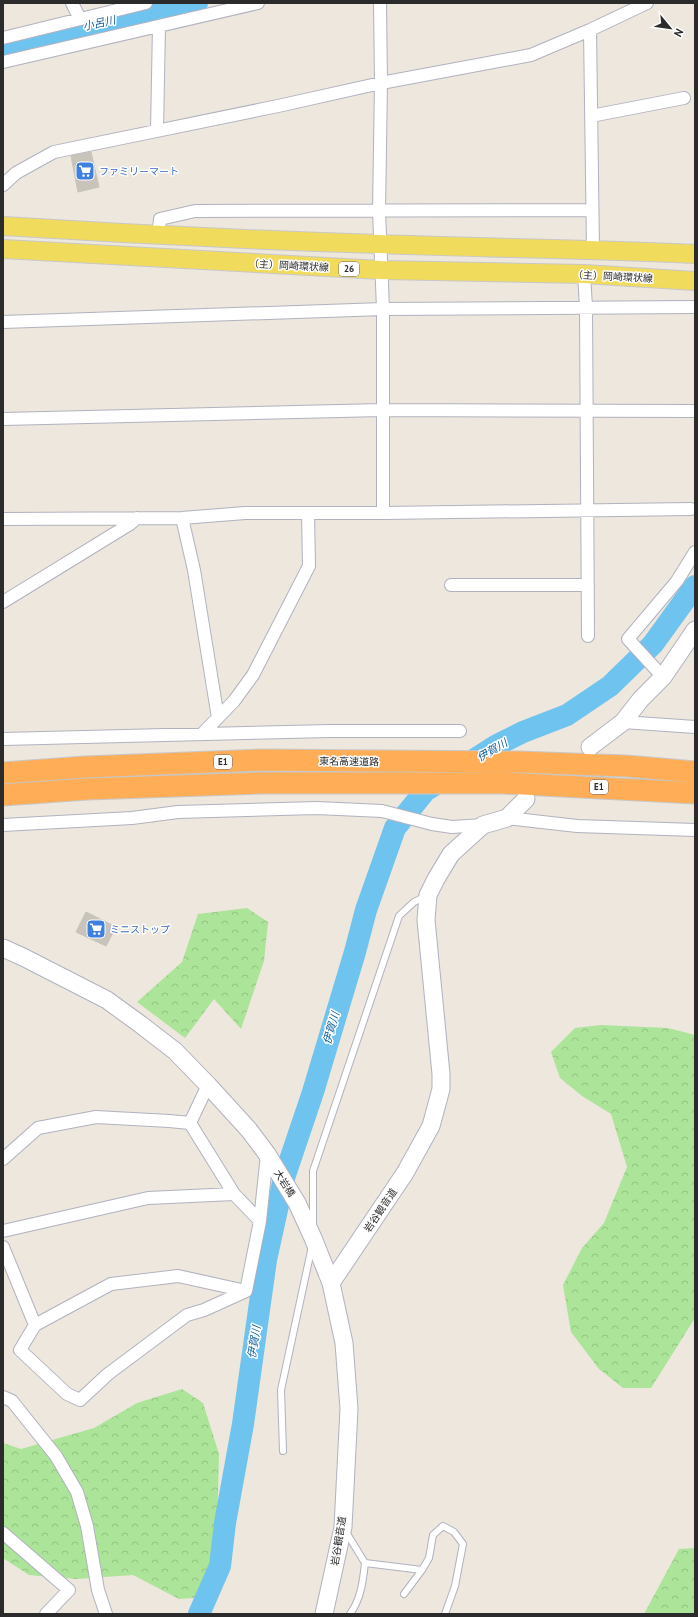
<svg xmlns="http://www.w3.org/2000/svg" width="698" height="1617" viewBox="0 0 698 1617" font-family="'PT Sans','Noto Sans JP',sans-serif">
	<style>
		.forest { fill: url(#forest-crowns) }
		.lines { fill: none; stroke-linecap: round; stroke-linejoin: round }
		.river { stroke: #6fc3ef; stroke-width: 22 }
		.building { fill: #c8c4bc; stroke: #c8c3b6 }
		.lane-casing { stroke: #b1b2bf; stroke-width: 8 }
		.street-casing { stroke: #b1b2bf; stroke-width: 14 }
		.secondary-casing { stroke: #b1b2bf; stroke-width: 19 }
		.primary-casing { stroke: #c8c8c8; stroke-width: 20 }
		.highway-casing { stroke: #c8c8c8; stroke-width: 23 }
		.lane { stroke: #fff; stroke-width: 6 }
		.street { stroke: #fff; stroke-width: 12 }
		.secondary { stroke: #fff; stroke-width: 17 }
		.primary { stroke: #f1db5d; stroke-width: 18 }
		.highway { stroke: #ffad56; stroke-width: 21 }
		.labels { text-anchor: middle; stroke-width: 3; stroke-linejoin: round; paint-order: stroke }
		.shield { fill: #fff; stroke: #6b6b6b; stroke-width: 1 }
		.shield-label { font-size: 9px; font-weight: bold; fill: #2b2b2b }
		.shop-label { font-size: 10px; fill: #366cbe; stroke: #fff; text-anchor: start }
		.street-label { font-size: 10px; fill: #2b2b2b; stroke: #fff }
		.water-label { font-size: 11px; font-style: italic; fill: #0d5f9d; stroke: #fff }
	</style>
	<defs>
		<pattern id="forest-crowns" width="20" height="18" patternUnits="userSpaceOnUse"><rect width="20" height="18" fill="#ace499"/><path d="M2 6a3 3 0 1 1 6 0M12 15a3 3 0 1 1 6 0" fill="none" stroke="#94c484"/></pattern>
	</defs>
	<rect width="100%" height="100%" fill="#ede7dd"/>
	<!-- forest -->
	<path class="forest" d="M247 908 268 922 264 961 241 1029 214 999 185 1038 137 1002 182 962 198 914Z
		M601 1025 668 1028 695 1035V1318L651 1388H623L599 1369 571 1332 563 1285 582 1248 604 1223 627 1167 611 1114 582 1096 560 1078 551 1052 575 1028Z
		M182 1389 203 1403 219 1454 217 1536 206 1597 179 1599 133 1575 77 1579 29 1575 3 1558V1443L21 1449 94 1428 137 1403Z
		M695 1548V1614H644L679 1549Z"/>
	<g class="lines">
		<!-- river -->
		<path class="river" d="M3 49 28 38 197 3
			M199 1614 220 1566 225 1523 243 1424 266 1260 284 1178 313 1092 355 952 366 910 395 828 425 791 497 745 523 732 567 715 610 686 653 644 695 586"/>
	</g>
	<!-- building -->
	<path class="building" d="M91 152 99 187 78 192 71 156Z
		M86 912 116 927 106 946 76 932Z"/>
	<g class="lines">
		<defs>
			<path id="lane" d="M313 1225V1171L399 916 414 902 426 896
				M283 1451 281 1390 312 1246
				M346 1532 365 1563 422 1570 429 1558 433 1535 443 1526 454 1532 463 1544 455 1586 445 1614
				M404 1594 422 1570
				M350 1614C361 1599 363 1581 365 1563"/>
			<path id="street" d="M72 3 80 19
				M380 3 381 83 379 211 383 309V513
				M590 30 593 249
				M3 38 146 3
				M3 62 258 3
				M591 116 684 98
				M157 130 159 26
				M3 185 16 173 54 152 278 106 381 83 531 55 590 30 647 3
				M158 236 160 219 195 211 592 210
				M584 274 586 307 588 636
				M3 322 383 309 695 307
				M3 419 382 410 695 411
				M182 518 194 570 218 718
				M3 519 182 518 245 513H383L691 509
				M451 585H588
				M3 602 130 524 137 518
				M663 677 628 639 677 581 695 552
				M623 722 695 727
				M202 734 234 701 253 675 309 566 308 513
				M3 739 330 731H460
				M507 818 577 826 695 830
				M3 825 132 818 178 812 317 808 382 811 432 824 452 827 483 825
				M190 1123 234 1194 260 1221
				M190 1123 208 1085
				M3 1159 38 1128 96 1117 169 1121 190 1123
				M3 1231 148 1198 234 1194
				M3 1247 35 1325
				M246 1291 178 1276 111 1284 35 1325 20 1350 67 1394 80 1400 108 1374 187 1315 204 1310 246 1291 260 1221 267 1154
				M3 1397 12 1401 56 1456 77 1492 87 1526 98 1590 106 1614
				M3 1533 69 1590 46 1614"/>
			<path id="secondary" d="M590 747 623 722 641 699 663 677 695 630
				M3 948 23 957 107 1000 140 1024 175 1051 208 1085 249 1130 267 1154 297 1203 313 1238 331 1283 344 1343 349 1409 343 1527 324 1614
				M331 1283 405 1173 431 1126 441 1089V1074L426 920 428 895 436 879 451 854 483 825 507 818 526 799"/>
			<path id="primary" d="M3 226C128 234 253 240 378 244 484 248 589 249 695 254
				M3 249 381 270 584 274 695 281"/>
			<path id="highway" d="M3 773 85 767 261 760 519 762 626 766 695 772
				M3 795 87 789 262 783H503L695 793"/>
		</defs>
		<!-- lane casing -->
		<use href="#lane" class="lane-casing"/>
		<!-- street casing -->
		<use href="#street" class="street-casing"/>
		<!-- secondary casing -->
		<use href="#secondary" class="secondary-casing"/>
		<!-- primary casing -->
		<use href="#primary" class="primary-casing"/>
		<!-- highway casing -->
		<use href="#highway" class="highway-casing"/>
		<!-- lane -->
		<use href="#lane" class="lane"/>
		<!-- street -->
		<use href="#street" class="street"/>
		<!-- secondary -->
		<use href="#secondary" class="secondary"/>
		<!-- primary -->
		<use href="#primary" class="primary"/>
		<!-- highway -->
		<use href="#highway" class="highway"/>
	</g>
	<!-- icons -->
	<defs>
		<symbol id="supermarket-square" viewBox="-11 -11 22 22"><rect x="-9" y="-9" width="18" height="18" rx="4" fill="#3f7fe0" stroke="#fff"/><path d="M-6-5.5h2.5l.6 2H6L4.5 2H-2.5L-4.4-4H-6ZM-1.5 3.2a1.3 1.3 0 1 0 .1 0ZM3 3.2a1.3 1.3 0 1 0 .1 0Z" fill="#fff"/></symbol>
	</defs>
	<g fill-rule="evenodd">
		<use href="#supermarket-square" x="74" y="160" width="22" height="22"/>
		<use href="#supermarket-square" x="85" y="918" width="22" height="22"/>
	</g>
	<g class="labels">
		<!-- shield labels -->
		<g class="shield">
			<rect x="339" y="262" width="20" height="14" rx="3"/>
			<rect x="214" y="755" width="18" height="14" rx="3"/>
			<rect x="590" y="780" width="18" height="14" rx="3"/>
		</g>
		<g class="shield-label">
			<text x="349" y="272">26</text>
			<text x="223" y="765">E1</text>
			<text x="599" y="790">E1</text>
		</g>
		<!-- shop labels -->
		<g class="shop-label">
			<text x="99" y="175">ファミリーマート</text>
			<text x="110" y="933">ミニストップ</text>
		</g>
		<!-- street labels -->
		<g class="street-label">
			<text transform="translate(289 265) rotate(3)" y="4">（主）岡崎環状線</text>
			<text transform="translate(613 276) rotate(3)" y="4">（主）岡崎環状線</text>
			<text transform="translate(349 761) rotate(1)" y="4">東名高速道路</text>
			<text transform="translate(285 1183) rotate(58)" y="4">大岩橋</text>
			<text transform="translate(380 1210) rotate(-56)" y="4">岩谷観音道</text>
			<text transform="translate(338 1541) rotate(-81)" y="4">岩谷観音道</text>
		</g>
		<!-- water labels -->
		<g class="water-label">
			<text transform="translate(99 23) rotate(-12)" y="4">小呂川</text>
			<text transform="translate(492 750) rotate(-30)" y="4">伊賀川</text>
			<text transform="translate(331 1028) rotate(-74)" y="4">伊賀川</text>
			<text transform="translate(254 1342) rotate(-81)" y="4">伊賀川</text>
		</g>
	</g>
	<!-- border -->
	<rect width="698" height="1617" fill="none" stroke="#2b2b2b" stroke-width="8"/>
	<!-- north arrow -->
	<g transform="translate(670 28) rotate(119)" stroke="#ffffff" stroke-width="3" paint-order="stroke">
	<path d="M0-3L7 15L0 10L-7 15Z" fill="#2b2b2b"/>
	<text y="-6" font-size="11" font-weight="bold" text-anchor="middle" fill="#2b2b2b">N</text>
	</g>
</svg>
